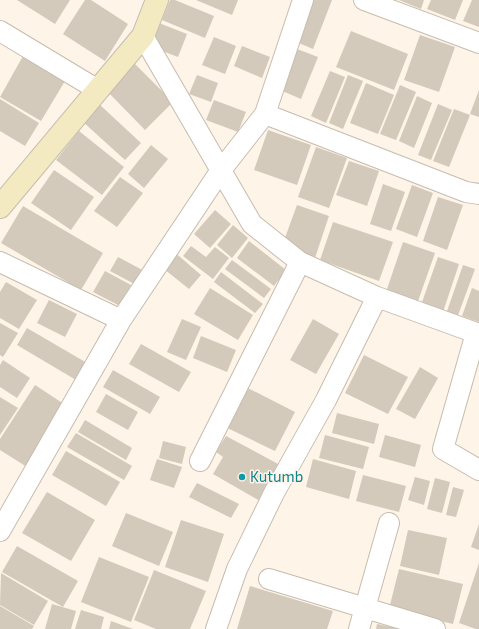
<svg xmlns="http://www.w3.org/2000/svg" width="479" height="629" viewBox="0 0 479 629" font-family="'Exo 2',sans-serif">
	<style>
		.building { fill: #d3cabc }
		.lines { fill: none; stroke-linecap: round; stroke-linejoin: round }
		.street-casing { stroke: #c6bcaf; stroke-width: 22 }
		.secondary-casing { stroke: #c6bcaf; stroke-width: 24 }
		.street { stroke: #fff; stroke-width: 20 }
		.secondary { stroke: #f3eac2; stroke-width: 22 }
		.culture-dot { fill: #0f9aa8; stroke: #fef4e7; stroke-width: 1.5 }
		.labels { text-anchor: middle; stroke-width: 3; stroke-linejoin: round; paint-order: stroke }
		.culture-label { font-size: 15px; fill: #0d838f; stroke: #fef4e7; text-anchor: start }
	</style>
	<rect width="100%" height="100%" fill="#fef4e7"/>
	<!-- building -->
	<path class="building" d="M17 0H70L55 24Z
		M85 0H91L128 24 105 61 63 34Z
		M170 0H175L214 16 205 38 162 20Z
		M196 0H238L232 15Z
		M310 0H332L313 49 294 41Z
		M399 0H424L421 9Z
		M431 0H463L455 20 427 9Z
		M472 0H479V27L463 21Z
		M159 23 187 34 178 57 149 46Z
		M351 31 408 54 394 90 336 67Z
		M420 35 455 47 439 92 404 80Z
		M214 37 236 46 225 74 202 65Z
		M242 46 270 57 262 78 234 66Z
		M297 49 318 57 301 99 280 90Z
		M23 56 65 81 41 121 0 97Z
		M133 62 173 102 145 130 105 89Z
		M330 71 345 77 326 123 311 116Z
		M197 75 218 83 211 102 189 94Z
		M348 75 363 81 343 129 329 123Z
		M366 83 394 95 378 134 350 123Z
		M400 85 416 92 396 140 380 134Z
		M479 90V117L470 114Z
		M417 96 432 103 414 148 399 141Z
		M0 99 39 123 25 146 0 131Z
		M214 100 246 112 238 132 206 120Z
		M99 104 141 143 125 160 82 121Z
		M438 104 452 110 431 160 418 155Z
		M454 109 470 115 449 167 433 161Z
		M268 130 311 145 297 185 254 170Z
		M79 131 124 167 102 195 56 160Z
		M151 145 168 159 144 188 128 174Z
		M316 147 347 158 329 208 298 197Z
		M349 161 379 171 367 206 336 195Z
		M54 170 94 197 71 230 31 203Z
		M120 177 143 193 117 227 94 211Z
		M383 184 405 192 391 231 370 224Z
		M412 185 433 193 417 237 396 229Z
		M438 197 463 205 447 250 423 241Z
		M297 205 329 216 315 258 282 246Z
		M23 206 103 253 81 290 1 243Z
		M215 210 231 224 210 248 194 234Z
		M333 222 393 242 379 281 320 260Z
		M233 225 248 238 232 258 217 245Z
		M249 241 286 270 274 286 237 258Z
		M403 242 435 253 417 304 386 292Z
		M191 246 206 257 215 247 229 258 213 279 183 256Z
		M172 250 201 275 189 289 159 265Z
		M118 257 148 273 140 287 110 271Z
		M438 257 459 264 443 312 421 305Z
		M232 260 271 289 264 298 225 269Z
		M463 265 475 269 457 318 446 314Z
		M105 271 131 285 120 306 93 292Z
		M221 272 263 304 255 313 214 282Z
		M6 282 37 300 19 329 0 318V292Z
		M210 288 253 315 238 340 194 314Z
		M472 288 479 291V322L462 316Z
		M49 300 77 314 65 337 37 323Z
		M182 319 201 327 186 360 167 352Z
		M313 319 339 334 316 374 290 360Z
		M0 323 18 333 3 357 0 355Z
		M27 328 87 363 76 380 17 345Z
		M201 336 236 350 227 372 193 358Z
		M141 344 191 372 179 392 129 364Z
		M364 355 408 377 388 414 345 393Z
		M3 360 30 378 17 398 0 387V365Z
		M420 367 438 378 415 419 396 409Z
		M113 370 160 397 150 414 103 387Z
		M35 385 67 406 27 467 0 450V439Z
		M242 385 295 412 275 451 221 425Z
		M106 394 138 412 128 430 96 412Z
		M0 397 18 408 0 435Z
		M337 413 379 424 374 444 332 433Z
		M85 420 132 448 126 460 78 432Z
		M76 433 132 466 124 480 67 447Z
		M325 435 369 447 363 469 319 458Z
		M385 435 421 445 415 467 379 457Z
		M226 436 280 465 260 501 213 474 223 457 216 452Z
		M163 441 186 447 182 464 159 458Z
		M66 451 120 482 106 506 52 475Z
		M157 459 182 467 174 488 150 480Z
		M313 459 356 471 349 499 306 487Z
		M363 475 406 486 399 512 356 501Z
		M415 477 430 481 424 505 408 500Z
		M435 478 450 482 442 513 427 509Z
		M197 483 239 504 231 518 189 497Z
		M453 487 464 490 456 517 446 515Z
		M47 492 95 520 71 561 22 533Z
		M126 513 173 532 159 566 112 546Z
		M181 520 224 534 208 582 165 567Z
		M479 524V550L471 547Z
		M408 530 447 538 439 575 400 566Z
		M17 546 78 581 63 607 2 572Z
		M99 557 149 577 131 622 81 602Z
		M479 563V629H476L459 623Z
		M399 569 463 584 453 624 389 609Z
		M154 570 206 591 190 629H156L134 620Z
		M1 573 48 601 34 625 0 605Z
		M250 586 333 611 327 629H237Z
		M52 604 76 611 71 629H45Z
		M0 606 34 626 32 629H0Z
		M81 610 104 617 101 629H75Z
		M111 621 133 629H109Z
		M377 624 396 628V629H376Z"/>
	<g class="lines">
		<defs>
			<path id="street" d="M364 0 479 43
				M0 31 98 90
				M143 36 252 224 300 262 377 297 479 334
				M265 114 466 192 479 194
				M0 262 121 320
				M476 333 443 449 479 470
				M200 461 300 262
				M0 531 121 320 221 170 265 114 303 0
				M269 579 435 629
				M216 629 237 569 274 493 326 400 377 297
				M359 629 389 523"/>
			<path id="secondary" d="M0 207 143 36 157 0"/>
		</defs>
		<!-- street casing -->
		<use href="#street" class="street-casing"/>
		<!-- secondary casing -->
		<use href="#secondary" class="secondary-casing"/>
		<!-- street -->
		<use href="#street" class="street"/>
		<!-- secondary -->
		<use href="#secondary" class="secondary"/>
	</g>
	<!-- markers -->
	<circle class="culture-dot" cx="242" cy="477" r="4"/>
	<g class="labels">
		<!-- culture labels -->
		<g class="culture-label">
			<text x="250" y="482">Kutumb</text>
		</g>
	</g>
</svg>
